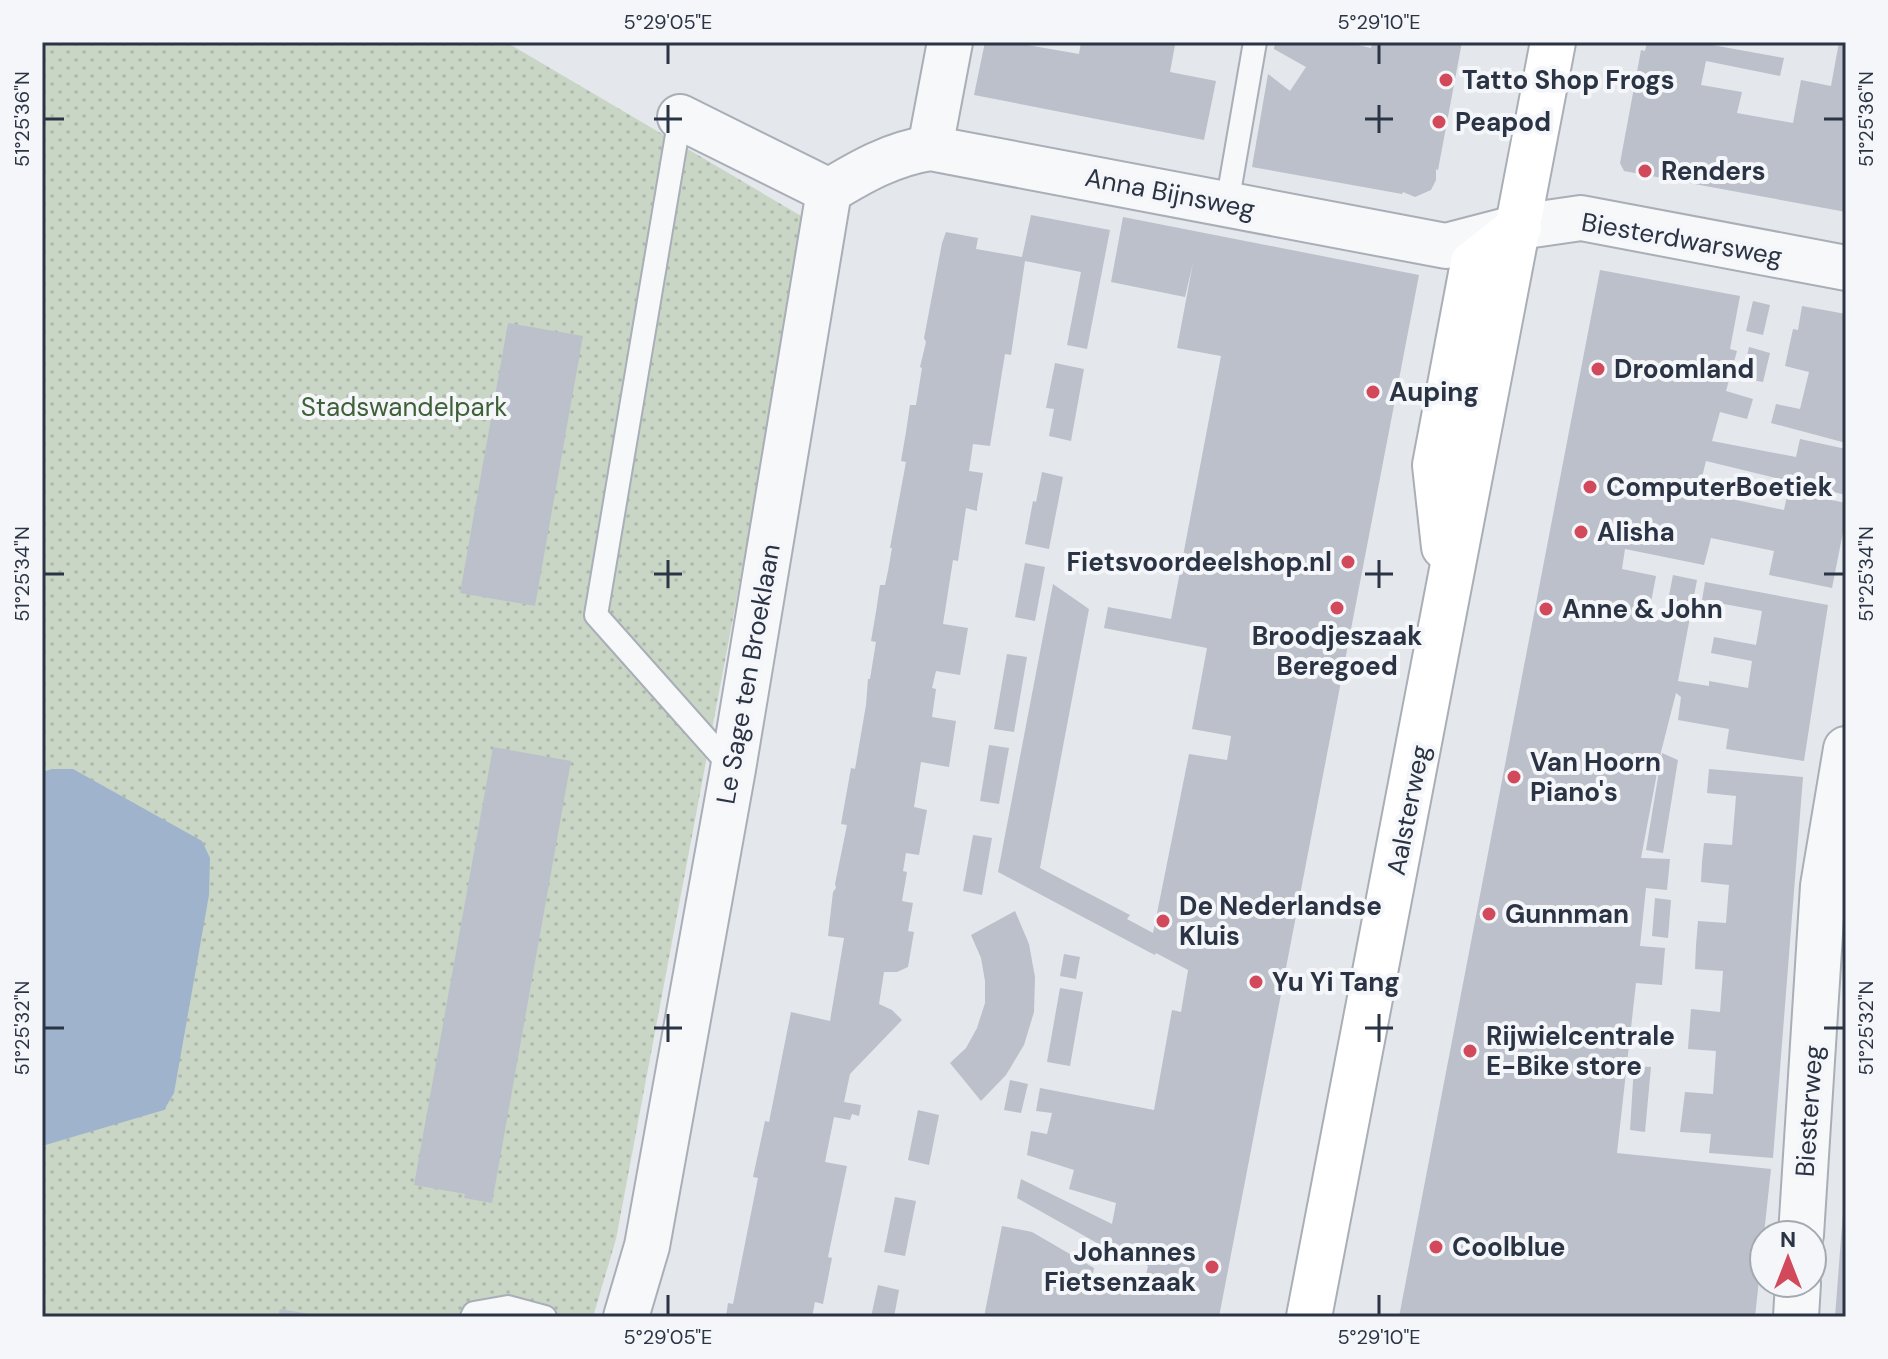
<svg xmlns="http://www.w3.org/2000/svg" width="1888" height="1359" viewBox="0 0 1888 1359" font-family="'DM Sans',sans-serif">
	<style>
		.park { fill: url(#park-dots) }
		.water { fill: #9fb4cc }
		.building { fill: #bbc0ca }
		.lines { fill: none; stroke-linecap: round; stroke-linejoin: round }
		.lane-casing { stroke: #a9aeb7; stroke-width: 26 }
		.street-casing { stroke: #a9aeb7; stroke-width: 48 }
		.secondary-casing { stroke: #a9aeb7; stroke-width: 48 }
		.lane { stroke: #f7f8fa; stroke-width: 22 }
		.street { stroke: #f7f8fa; stroke-width: 44 }
		.secondary { stroke: #fff; stroke-width: 44 }
		.ticks { fill: none; stroke: #2b3445; stroke-width: 3 }
		.poi-dot { fill: #d1495b; stroke: #f4f6f9; stroke-width: 3 }
		.labels { text-anchor: middle; stroke-width: 8; stroke-linejoin: round; paint-order: stroke }
		.poi-label { font-size: 26px; font-weight: bold; fill: #2b3445; stroke: #f4f6f9; text-anchor: start }
		.street-label { font-size: 26px; fill: #2b3445; stroke: #f4f6f9 }
		.park-label { font-size: 26px; fill: #3f6138; stroke: #f4f6f9 }
		.neatline { fill: none; stroke: #2b3445; stroke-width: 3 }
		.ticks-label { font-size: 20px; text-anchor: middle; fill: #2b3445 }
	</style>
	<defs>
		<pattern id="park-dots" width="8" height="8" patternUnits="userSpaceOnUse" patternTransform="scale(2)"><rect width="8" height="8" fill="#c9d6c5"/><path d="M2 2h.1M6 6h.1" fill="none" stroke="#adb8ab" stroke-width="1.8" stroke-linecap="round"/></pattern>
	</defs>
	<rect width="100%" height="100%" fill="#e4e7ec"/>
	<!-- park -->
	<path class="park" d="M42 42H506L808 220 616 1239 593 1317H42Z"/>
	<!-- water -->
	<path class="water" d="M52 769H73L202 841 210 858 209 895 174 1093 164 1110 42 1146V772Z"/>
	<!-- building -->
	<path class="building" d="M985 42H1011L1079 54 1081 42H1162L1175 45 1170 72 1216 81 1204 140 974 95Z
		M1275 42H1345L1371 48 1372 42H1462L1438 170 1436 169V180L1431 190 1415 197 1403 192 1402 194 1252 167 1268 74 1290 91 1306 67 1274 49Z
		M1647 42H1712V45L1784 58 1780 76 1706 61 1701 85 1742 92 1737 113 1793 123 1801 80 1831 86 1839 42H1846V212L1624 171 1620 163 1641 50 1645 51Z
		M1031 215 1110 230 1087 349 1067 345 1081 272 1025 261 1011 355 1005 354 990 446 973 444 969 471 983 473 977 508V511L966 508 958 561 953 560 943 624 968 628 960 675 936 671 932 688 936 689 932 717 956 721 949 767 921 762 914 807 927 810 919 855 906 853 903 871 907 872 902 901 913 903 908 931 914 932 908 967 897 972H884L879 1004 892 1010 902 1020 850 1074 844 1102 861 1105 859 1116 852 1114 850 1120 834 1117 825 1162 847 1166 828 1257 832 1258 823 1304 815 1302 812 1317H726L728 1303 733 1304 758 1178 753 1177 765 1121 769 1122 791 1012 830 1021 844 938 828 936 833 892 836 888 835 884 847 825 841 824 851 768 855 769 866 705 868 679H870L876 642 871 641 876 612 880 585H885L888 571 892 548H890L906 462 901 461 906 432 910 405H916L922 368 920 367 926 342 924 338 942 243 946 232 978 238 976 249 1022 257Z
		M1123 217 1419 275 1219 1317H984L1002 1226 1032 1232 1094 1268 1092 1278 1143 1290 1148 1266 1097 1243 1017 1198 1021 1179 1112 1224 1116 1203 1069 1189 1074 1170 1027 1155 1031 1131 1047 1134 1052 1113 1036 1111 1040 1088 1154 1110 1172 1010 1181 1012 1188 970 1156 953 1155 955 1149 952 998 872 1053 584 1089 609 1040 868 1130 915 1127 919 1153 933 1189 754 1227 760 1231 736 1192 729 1207 648 1104 628 1108 607 1171 619 1221 356 1177 348 1193 263 1185 297 1111 282Z
		M1600 270 1740 296 1730 349 1737 351 1726 391 1753 399 1747 419 1720 412 1712 441 1796 457 1800 439 1846 449V495L1706 461 1702 477 1726 483 1722 497 1784 510 1788 491 1846 503V517L1832 588 1769 575 1774 551 1711 538 1704 565 1625 549 1622 569 1656 576 1648 618 1664 621 1673 575 1697 580 1678 681 1709 686V681L1748 688 1752 661 1711 653 1714 637 1756 645 1762 611 1702 600 1705 582 1828 605 1804 761 1726 749 1729 729 1678 720 1681 697 1676 693 1661 752 1641 858 1670 859 1667 890 1646 888 1640 946 1665 948 1662 985 1636 983 1617 1153 1771 1169 1755 1317H1399Z
		M1753 301 1770 305 1763 335 1746 331Z
		M1802 306 1846 314V443L1771 423 1776 404 1800 409 1809 372 1785 366 1793 329 1798 330Z
		M508 323 583 336 535 606 460 593Z
		M1749 347 1770 353 1763 382 1742 378Z
		M1055 363 1084 369 1071 441 1049 436 1054 409 1046 408Z
		M1042 472 1063 477 1049 549 1025 544 1033 501 1036 502Z
		M1025 563 1045 567 1035 621 1015 617Z
		M1007 654 1027 657 1014 732 994 729Z
		M989 745 1009 748 999 804 980 801Z
		M493 747 571 761 492 1203 464 1198 465 1194 414 1185Z
		M1662 753 1678 760 1663 853 1646 850Z
		M1709 769 1803 777 1773 1158 1709 1153 1711 1134 1680 1132 1685 1092 1713 1094 1716 1051 1688 1049 1691 1009 1720 1012 1723 971 1695 969 1696 945 1698 921 1726 923 1729 885 1701 882 1702 862 1704 843 1732 845 1736 796 1707 793Z
		M973 835 992 838 982 895 963 891Z
		M1655 898 1671 900 1668 938 1652 936Z
		M1015 911 1029 944 1035 977 1034 1012 1024 1045 1006 1075 981 1101 950 1063 966 1048 977 1028 985 1003V981L981 958 971 935Z
		M1064 954 1080 957 1076 979 1060 976Z
		M1060 988 1083 992 1070 1066 1047 1062Z
		M1634 1066 1651 1067 1645 1132 1630 1130Z
		M1010 1080 1028 1084 1021 1113 1004 1110Z
		M918 1110 939 1115 929 1165 908 1160Z
		M895 1197 916 1201 905 1256 884 1252Z
		M1844 1199H1846V1317H1835Z
		M878 1285 899 1290 894 1317H871Z
		M280 1309 315 1315V1317H278Z"/>
	<g class="lines">
		<defs>
			<path id="lane" d="M680 117 596 615 733 769
				M1227 204 1255 42
				M472 1317 474 1313 508 1307 545 1317"/>
			<path id="street" d="M680 117 829 191
				M930 148 950 42
				M829 191C862 171 892 154 930 148L1446 246 1519 227 1581 218 1846 268
				M1801 1235 1823 886 1846 749
				M626 1317 647 1246 733 769 829 191
				M1796 1317 1798 1283"/>
			<path id="secondary" d="M1444 547 1435 465 1473 263 1519 227
				M1309 1317 1553 42"/>
		</defs>
		<!-- lane casing -->
		<use href="#lane" class="lane-casing"/>
		<!-- street casing -->
		<use href="#street" class="street-casing"/>
		<!-- secondary casing -->
		<use href="#secondary" class="secondary-casing"/>
		<!-- lane -->
		<use href="#lane" class="lane"/>
		<!-- street -->
		<use href="#street" class="street"/>
		<!-- secondary -->
		<use href="#secondary" class="secondary"/>
	</g>
	<!-- ticks -->
	<path class="ticks" d="M668 44V64M1379 44V64M668 105V133M1379 105V133M44 119H64M654 119H682M1365 119H1393M1824 119H1844M668 560V588M1379 560V588M44 574H64M654 574H682M1365 574H1393M1824 574H1844M668 1014V1042M1379 1014V1042M44 1028H64M654 1028H682M1365 1028H1393M1824 1028H1844M668 1295V1315M1379 1295V1315"/>
	<!-- markers -->
	<g class="poi-dot">
		<circle cx="1446" cy="80" r="8"/>
		<circle cx="1439" cy="122" r="8"/>
		<circle cx="1645" cy="171" r="8"/>
		<circle cx="1598" cy="369" r="8"/>
		<circle cx="1373" cy="392" r="8"/>
		<circle cx="1590" cy="487" r="8"/>
		<circle cx="1581" cy="532" r="8"/>
		<circle cx="1348" cy="562" r="8"/>
		<circle cx="1337" cy="608" r="8"/>
		<circle cx="1546" cy="609" r="8"/>
		<circle cx="1514" cy="777" r="8"/>
		<circle cx="1489" cy="914" r="8"/>
		<circle cx="1163" cy="921" r="8"/>
		<circle cx="1256" cy="982" r="8"/>
		<circle cx="1470" cy="1051" r="8"/>
		<circle cx="1436" cy="1247" r="8"/>
		<circle cx="1212" cy="1267" r="8"/>
	</g>
	<g class="labels">
		<!-- poi labels -->
		<g class="poi-label">
			<text x="1462" y="89">Tatto Shop Frogs</text>
			<text x="1455" y="131">Peapod</text>
			<text x="1661" y="180">Renders</text>
			<text x="1614" y="378">Droomland</text>
			<text x="1389" y="401">Auping</text>
			<text x="1606" y="496">ComputerBoetiek</text>
			<text x="1597" y="541">Alisha</text>
			<text x="1332" y="571" text-anchor="end">Fietsvoordeelshop.nl</text>
			<text x="1562" y="618">Anne &amp; John</text>
			<text x="1337" y="645" text-anchor="middle">Broodjeszaak<tspan x="1337" dy="30">Beregoed</tspan></text>
			<text x="1530" y="771">Van Hoorn<tspan x="1530" dy="30">Piano's</tspan></text>
			<text x="1179" y="915">De Nederlandse<tspan x="1179" dy="30">Kluis</tspan></text>
			<text x="1505" y="923">Gunnman</text>
			<text x="1272" y="991">Yu Yi Tang</text>
			<text x="1486" y="1045">Rijwielcentrale<tspan x="1486" dy="30">E-Bike store</tspan></text>
			<text x="1452" y="1256">Coolblue</text>
			<text x="1196" y="1261" text-anchor="end">Johannes<tspan x="1196" dy="30">Fietsenzaak</tspan></text>
		</g>
		<!-- street labels -->
		<g class="street-label">
			<text transform="translate(1170 193) rotate(11)" y="9">Anna Bijnsweg</text>
			<text transform="translate(1682 239) rotate(10)" y="9">Biesterdwarsweg</text>
			<text transform="translate(748 674) rotate(-80)" y="9">Le Sage ten Broeklaan</text>
			<text transform="translate(1408 810) rotate(-79)" y="9">Aalsterweg</text>
			<text transform="translate(1809 1111) rotate(-86)" y="9">Biesterweg</text>
		</g>
		<!-- park labels -->
		<g class="park-label">
			<text x="404" y="416">Stadswandelpark</text>
		</g>
	</g>
	<!-- border -->
	<rect width="1888" height="1359" fill="none" stroke="#f4f6f9" stroke-width="88"/>
	<!-- north arrow -->
	<g transform="translate(1788 1259)"><circle r="38" fill="#f4f6f9" stroke="#a4a8b1" stroke-width="2"/>
	<path d="M0-6L14 30L0 20L-14 30Z" fill="#d1495b"/>
	<text y="-12" font-size="22" font-weight="bold" text-anchor="middle" fill="#2b3445">N</text>
	</g>
	<rect x="44" y="44" width="1800" height="1271" class="neatline"/>
	<g class="ticks-label">
		<text x="668" y="29">5°29'05"E</text>
		<text x="1379" y="29">5°29'10"E</text>
		<text transform="translate(22 119) rotate(-90)" y="7">51°25'36"N</text>
		<text transform="translate(1866 119) rotate(-90)" y="7">51°25'36"N</text>
		<text transform="translate(22 574) rotate(-90)" y="7">51°25'34"N</text>
		<text transform="translate(1866 574) rotate(-90)" y="7">51°25'34"N</text>
		<text transform="translate(22 1028) rotate(-90)" y="7">51°25'32"N</text>
		<text transform="translate(1866 1028) rotate(-90)" y="7">51°25'32"N</text>
		<text x="668" y="1344">5°29'05"E</text>
		<text x="1379" y="1344">5°29'10"E</text>
	</g>
</svg>
